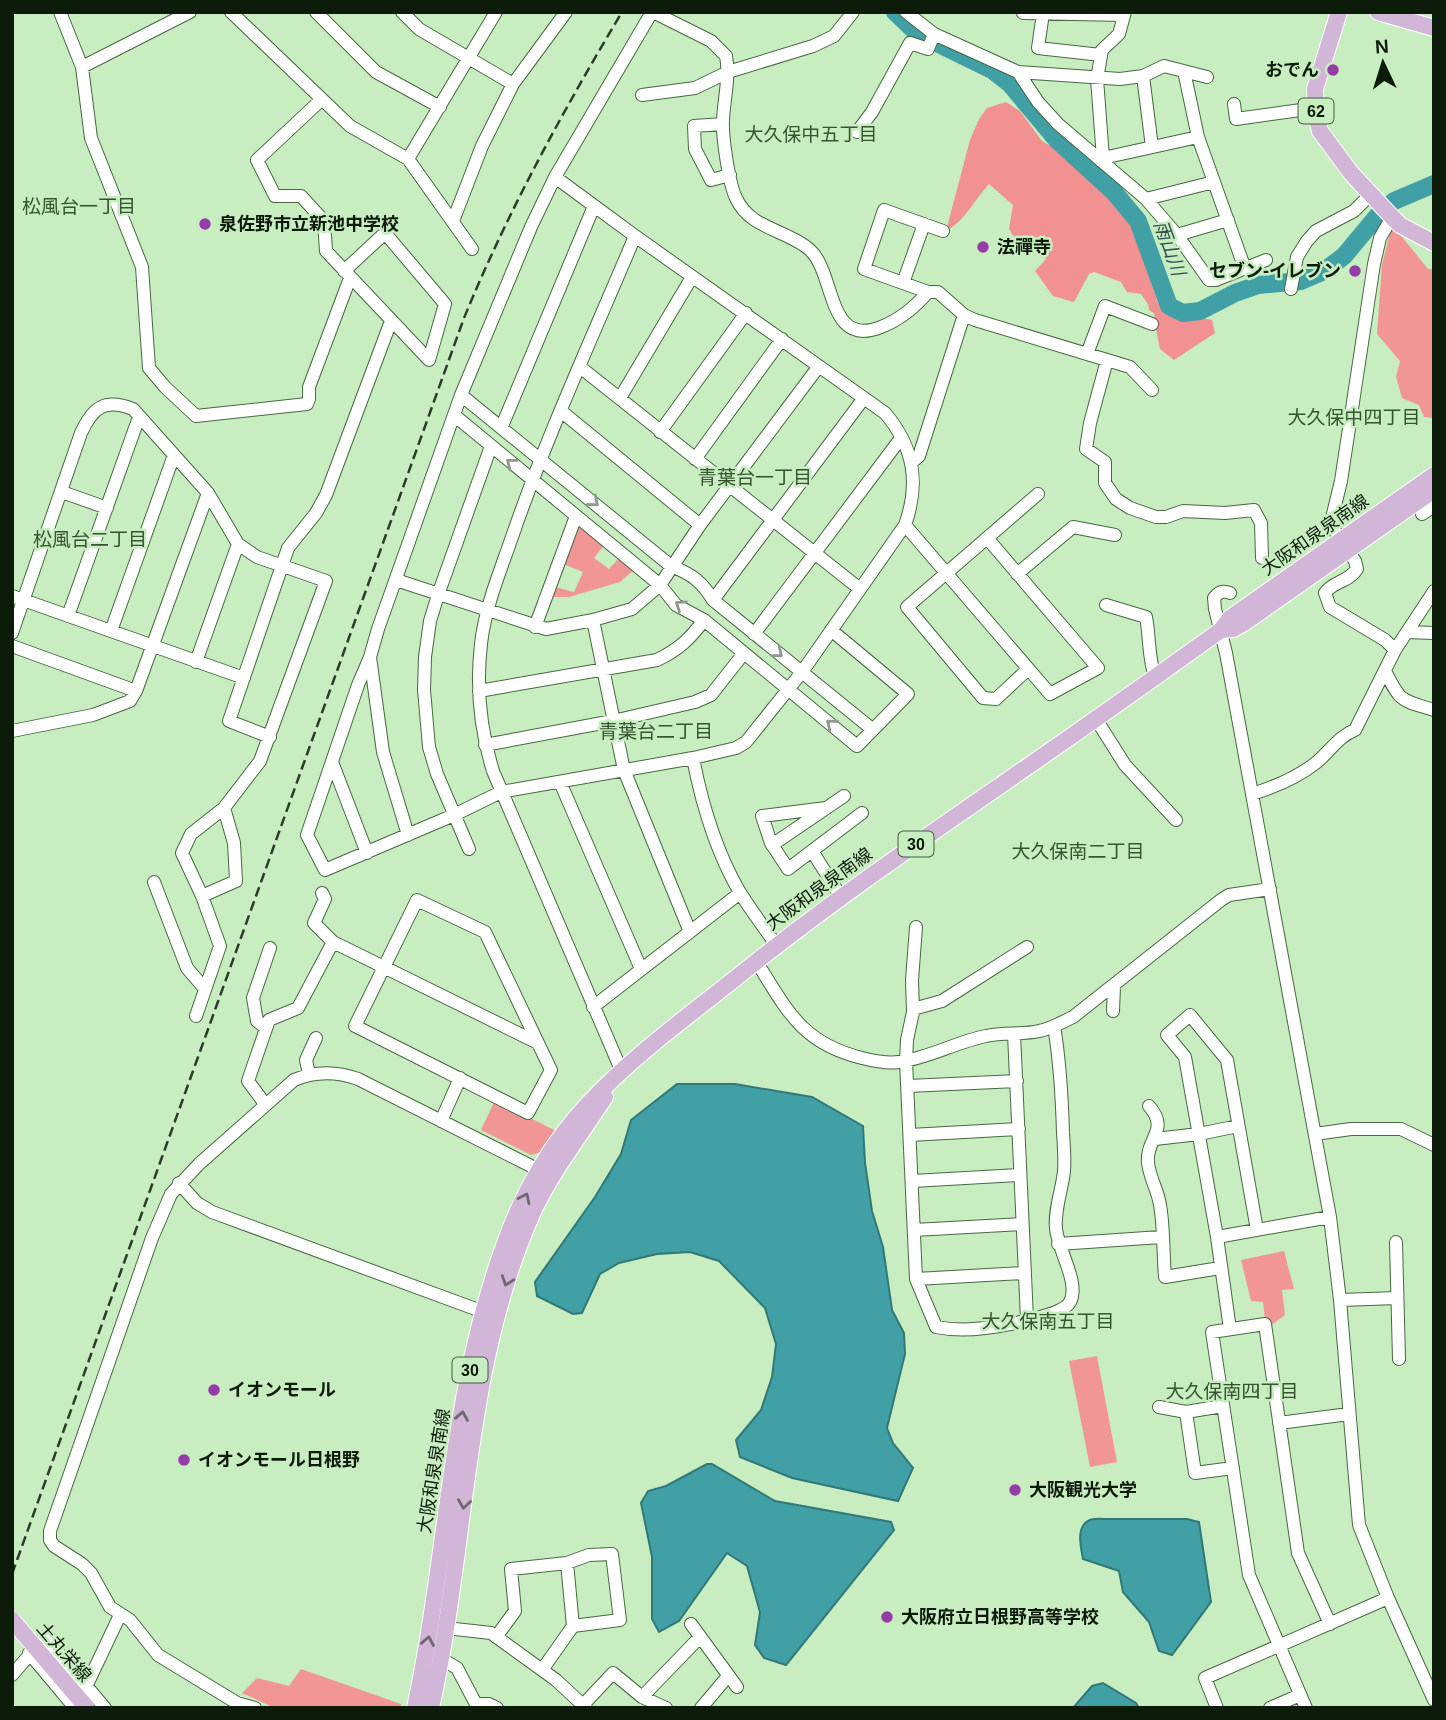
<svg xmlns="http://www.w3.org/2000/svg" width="1446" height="1720" viewBox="0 0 1446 1720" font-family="Arial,'Noto Sans JP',sans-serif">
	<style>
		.green { fill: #f29595 }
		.forest { fill: #f29191 }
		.water { fill: #41a0a5; stroke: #317877; stroke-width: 2 }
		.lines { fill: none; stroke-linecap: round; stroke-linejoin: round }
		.river { stroke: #41a0a5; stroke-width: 18 }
		.minor-casing { stroke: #476841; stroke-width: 14 }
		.major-casing { stroke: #fff; stroke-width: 18 }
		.minor { stroke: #fff; stroke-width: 12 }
		.major { stroke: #d1b6d7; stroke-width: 16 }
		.rail { stroke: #2b3d28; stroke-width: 2.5; stroke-dasharray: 10 5; stroke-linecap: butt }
		.major-bridge-casing { stroke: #fff; stroke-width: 18; stroke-linecap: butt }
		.major-bridge { stroke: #d1b6d7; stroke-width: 16 }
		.oneway { stroke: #929891 }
		.oneway2 { stroke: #6f6871 }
		.poi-dot { fill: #953ca8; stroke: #c8edc0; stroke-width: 2.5 }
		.labels { text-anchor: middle; stroke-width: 5; stroke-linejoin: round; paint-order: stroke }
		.shield { fill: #c8edc0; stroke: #455a41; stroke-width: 2 }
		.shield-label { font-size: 16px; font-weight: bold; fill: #0d1b0b }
		.poi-label { font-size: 18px; font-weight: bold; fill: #0d1b0b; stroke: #c8edc0; text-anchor: start }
		.street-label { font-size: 18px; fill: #0d1b0b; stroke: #c8edc0 }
		.neighbourhood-label { font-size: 19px; fill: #35542f; stroke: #c8edc0 }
		.water-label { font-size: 19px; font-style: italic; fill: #314f50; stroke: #c8edc0 }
	</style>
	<rect width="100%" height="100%" fill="#c8edc0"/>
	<!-- green -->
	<path class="green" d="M1391 230 1399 233 1428 269H1434V418L1424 417 1419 405 1402 398 1396 377 1400 361 1377 334 1382 264Z
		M579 524 605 544 594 558 609 569 620 557 634 570 620 582 569 597H551L555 587 574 592 583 572 563 564Z
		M495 1100 556 1131 541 1152 531 1155 481 1130Z
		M1284 1251 1294 1289 1282 1290 1285 1315 1266 1329 1263 1302 1251 1301 1241 1260Z
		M1097 1356 1117 1462 1090 1467 1069 1361Z
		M301 1669 401 1704 400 1708H275L242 1693 257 1678 289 1686Z"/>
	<!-- forest -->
	<path class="forest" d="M1006 102 1020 111 1042 141 1049 145 1052 142 1112 199 1131 223 1158 303C1178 330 1187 314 1212 320L1215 333 1174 360 1160 349 1156 329 1158 322 1154 318 1155 314 1149 310 1148 304 1141 294 1127 292 1121 282 1094 272 1089 274 1074 302 1053 296 1035 271 1046 259C1038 247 1034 244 1019 245L1009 229 1013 205 989 184C975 199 965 221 946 231L970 140 979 119 987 108Z"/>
	<!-- water -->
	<path class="water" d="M677 1084H735L812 1097 863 1126 865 1163 872 1211 883 1247 892 1310 904 1333 905 1354 887 1428 893 1443 913 1468 898 1501 792 1478 740 1457 736 1440 761 1410 772 1377 776 1344 765 1308 719 1261 690 1252 657 1254 619 1263 600 1274 582 1313 573 1314 537 1296 535 1282 595 1197 621 1154 631 1120Z
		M707 1464H712L775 1501 891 1522 894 1530 786 1665 764 1658 755 1645 760 1612 747 1566 727 1553 679 1621 659 1632 652 1619V1557L641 1503 648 1491 666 1486Z
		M1108 1519H1187L1199 1522 1211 1602 1172 1655 1159 1651 1149 1622 1123 1592 1119 1571 1083 1559C1081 1548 1075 1526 1090 1520 1095 1518 1103 1519 1108 1519Z
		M1103 1683 1136 1703 1139 1708H1073L1092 1686Z"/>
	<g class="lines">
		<!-- river -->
		<path class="river" d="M895 12 918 34 992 70 1010 84 1056 139 1114 192 1138 221 1169 306 1183 313 1200 311 1235 293 1258 285 1301 281 1324 271 1344 256 1379 214 1394 201 1434 184"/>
		<defs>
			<path id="minor" d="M60 12 82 67 91 138 142 267 149 368 165 387 196 416 307 404 309 399V387L350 278
				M231 12 350 126 408 159 472 249
				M316 12 376 72 440 107
				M402 12 419 29 513 84
				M653 12 711 41 726 56C730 77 724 98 723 120 722 136 729 184 736 198 750 229 785 229 809 249 836 272 826 349 881 327 899 320 916 306 928 292
				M906 12 934 34 1018 72 1038 102 1058 124 1146 199 1177 235 1209 280H1216L1266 260
				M1023 13 1124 15
				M1043 13 1038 48 1101 55
				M82 67 190 12
				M1184 71 1198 137 1245 269
				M1018 72 1120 79 1143 76 1164 66 1207 77
				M1143 76 1152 147
				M642 95 695 88 728 72 813 46 834 36 853 12
				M321 100 257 160 275 196H301L324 221 326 251 429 360 445 304 385 233 344 271
				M1234 104 1236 119 1315 108
				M723 124 694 126 695 149 711 180 730 175
				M857 132 872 112 910 43 928 49 934 34
				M1103 158 1097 79 1102 50 1119 34 1125 12
				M408 159 496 12
				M1101 161 1103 158 1198 137
				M1146 199 1214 182
				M1392 217 1380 238 1374 264 1341 481 1332 518 1333 528 1355 561 1357 569C1349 582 1333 581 1325 593L1330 607 1385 640 1395 650
				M453 221 482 146 513 84 566 12
				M943 231 884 210 864 269 928 292H938L964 315 975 320 1130 367 1152 390
				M1177 235 1228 220
				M903 283 924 224
				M1291 289 1297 257 1307 241 1316 231 1354 211 1370 195
				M1087 354 1105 306 1152 324
				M1107 360 1090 423 1086 449 1105 462V483L1116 499 1130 508 1156 517H1166L1183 511 1225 513 1254 510 1261 523 1262 558
				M580 367 860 589
				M461 395 671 566C692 574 702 582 713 600L872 729
				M620 398 692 277
				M561 411 700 525
				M454 415 660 585 676 605 704 620 857 746 908 694 831 630
				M502 426 594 206
				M660 432 746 313
				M695 459 782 339
				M911 463 919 456 964 315
				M62 492 107 508
				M1422 514 1434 506
				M905 525 1050 694 1098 668 987 538
				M1017 574 1073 527 1115 535
				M396 580 546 629 593 620 632 609 660 585 700 525 819 366
				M1230 593C1222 590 1219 592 1214 598L1215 609 1226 653 1330 1217 1340 1300 1359 1525 1388 1598 1434 1700
				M12 596 244 678
				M713 600 864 398
				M1106 605 1146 617C1150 638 1148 657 1155 677
				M68 616 139 417
				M593 620 624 770 690 932
				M535 627 576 516
				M111 631 174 455
				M1407 632 1434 633
				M12 633 81 433C93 407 105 398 133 409L208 493 238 544 257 557 326 581 260 761 224 808 191 834 182 853 202 896 220 946 196 1016
				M754 634 901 438
				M12 646 136 691 208 493
				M370 657 358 685 307 835 325 870 454 815 501 792 693 758 736 748 746 742 802 672 905 525C920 483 914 447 885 413L635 236 555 177
				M196 662 238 544
				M1028 669 996 699 983 698 907 607 1038 494
				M1385 671C1401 703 1401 700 1434 710
				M479 691 657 660C678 650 690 639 704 620
				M1096 719 1125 765 1176 820
				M12 731 93 715 130 701 136 691
				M270 737 229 721 288 548 316 513 326 495 391 321
				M485 745 613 721 695 702 711 695 744 653
				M693 758C702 805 715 849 739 891 750 909 764 927 776 945
				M332 762 367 853
				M560 782 641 969
				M1252 794C1275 787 1298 777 1317 762 1330 751 1339 736 1355 730L1395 650 1434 591
				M826 808 762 816 771 843 788 869 862 813
				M408 835 383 752 370 657 378 629 461 395 531 227 555 177 652 12
				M772 845 844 796
				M469 849 437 774 429 747 424 690 425 657 430 621 438 595 491 446
				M812 851 841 897
				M154 882 187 968 205 989
				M322 893 325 899 314 923 333 942
				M202 896 236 881 234 843 224 808
				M916 927 912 980 913 1012 907 1040 906 1061 916 1279 936 1327C951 1330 970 1330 985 1328 1002 1326 1063 1316 1070 1302 1080 1283 1058 1250 1056 1229 1054 1209 1062 1191 1064 1171 1065 1159 1064 1146 1063 1133 1062 1097 1060 1062 1054 1026
				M756 961C787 1010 801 1043 862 1058 874 1061 887 1064 899 1062 929 1058 956 1042 986 1036 1003 1032 1022 1035 1039 1031 1051 1029 1062 1022 1073 1017L1221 900 1229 895 1270 889
				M593 1007 740 893
				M913 1009 942 1001 1027 947
				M1113 1011 1114 986
				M266 1028 257 1021 253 998 270 948
				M1014 1034 1027 1319
				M622 1072 493 771C480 729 476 687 481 644 485 607 500 572 512 537 547 435 593 336 635 236
				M309 1074 306 1060 316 1038
				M908 1086 1017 1081
				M265 1104 248 1081 269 1020 298 1008 333 942 538 1043 485 932 417 900 355 1026 528 1113 551 1070 538 1043
				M1149 1106C1170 1130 1146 1138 1148 1162 1149 1177 1158 1190 1160 1205 1164 1227 1163 1254 1165 1277L1220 1268
				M441 1121 460 1078
				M1315 1134 1351 1129H1401L1434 1145
				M910 1135 1019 1129
				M1155 1139 1199 1134 1238 1126
				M913 1181 1020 1175
				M179 1183 197 1203 212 1212 492 1315
				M914 1230 1022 1224
				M1217 1237 1330 1217
				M1396 1242 1399 1359
				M1058 1244 1161 1237
				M916 1279 1024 1273
				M1340 1300 1397 1298
				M1230 1329 1217 1237 1185 1057 1167 1035 1190 1015 1227 1060 1257 1230
				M1223 1406 1186 1412 1195 1473 1233 1468
				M1159 1407 1186 1412
				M1279 1423 1349 1414
				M691 1624 737 1687
				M446 1628 491 1633 556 1680 586 1708
				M496 1637 515 1611 511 1569 567 1563 573 1626
				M29 1653 75 1708
				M440 1658 457 1668 478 1708
				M542 1670 573 1626 620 1620 612 1554 589 1555 567 1563
				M12 1675 45 1637 105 1708
				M84 1691 120 1615
				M642 1697 700 1637
				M476 1704H489L497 1708
				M583 1705 613 1673 642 1697 666 1708
				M255 1708 237 1703 158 1655 130 1620 110 1607 91 1573 82 1564 54 1546 50 1540V1531L152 1238 171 1194 199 1164 294 1080C315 1071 336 1071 358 1079L539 1170
				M701 1708 728 1676
				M1217 1708 1205 1678 1388 1598
				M1270 1708 1300 1695
				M1306 1708 1249 1575 1212 1332 1265 1324 1298 1553 1330 1624"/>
			<path id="major" d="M1339 12 1315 89 1316 115 1320 131 1351 173 1392 217 1400 225 1434 243
				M1378 12 1434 28
				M1221 630 1233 629 1244 623 1434 490
				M415 1708C448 1554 450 1392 505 1243 523 1192 552 1142 589 1103 634 1055 687 1017 737 977 830 902 929 835 1027 767 1092 722 1157 676 1221 630L1230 618 1434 475
				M431 1708C468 1544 463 1370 532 1214 551 1172 580 1136 605 1097"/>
		</defs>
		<!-- minor casing -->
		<use href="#minor" class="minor-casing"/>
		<!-- major casing -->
		<use href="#major" class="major-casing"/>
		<!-- minor -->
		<use href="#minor" class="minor"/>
		<!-- major -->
		<use href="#major" class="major"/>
		<!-- rail -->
		<path class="rail" d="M12 1574 464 318C508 211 563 111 622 12"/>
		<defs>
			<path id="major-bridge" d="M12 1620 87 1708"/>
		</defs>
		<!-- major-bridge casing -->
		<use href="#major-bridge" class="major-bridge-casing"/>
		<!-- major-bridge -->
		<use href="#major-bridge" class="major-bridge"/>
	</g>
	<!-- one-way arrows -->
	<defs><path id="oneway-chevron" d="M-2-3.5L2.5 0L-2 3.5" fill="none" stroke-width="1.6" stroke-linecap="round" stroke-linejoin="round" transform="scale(1.75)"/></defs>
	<g class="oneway">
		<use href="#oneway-chevron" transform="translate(511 463) rotate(-142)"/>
		<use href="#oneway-chevron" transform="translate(594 502) rotate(40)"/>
		<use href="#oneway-chevron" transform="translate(680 605) rotate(-146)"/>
		<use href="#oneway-chevron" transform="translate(778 653) rotate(39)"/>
		<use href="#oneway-chevron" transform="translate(831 724) rotate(-141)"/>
	</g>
	<g class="oneway2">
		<use href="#oneway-chevron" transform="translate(525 1198) rotate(-64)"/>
		<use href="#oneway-chevron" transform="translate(507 1281) rotate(109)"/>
		<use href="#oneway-chevron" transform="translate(462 1416) rotate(-80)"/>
		<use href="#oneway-chevron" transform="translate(464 1504) rotate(98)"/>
		<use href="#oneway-chevron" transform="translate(428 1641) rotate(-80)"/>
	</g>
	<!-- markers -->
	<g class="poi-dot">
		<circle cx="1333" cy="70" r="7"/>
		<circle cx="205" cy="224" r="7"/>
		<circle cx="983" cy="247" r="7"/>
		<circle cx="1355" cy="271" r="7"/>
		<circle cx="214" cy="1390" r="7"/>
		<circle cx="184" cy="1460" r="7"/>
		<circle cx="1015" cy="1490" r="7"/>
		<circle cx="887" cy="1617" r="7"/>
	</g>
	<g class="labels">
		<!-- shield labels -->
		<g class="shield">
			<rect x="1298.5" y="98.5" width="35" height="25" rx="5"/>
			<rect x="898.5" y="831.5" width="35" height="25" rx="5"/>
			<rect x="452.5" y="1357.5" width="35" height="25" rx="5"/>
		</g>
		<g class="shield-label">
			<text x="1316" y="117">62</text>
			<text x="916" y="850">30</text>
			<text x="470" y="1376">30</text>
		</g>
		<!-- poi labels -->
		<g class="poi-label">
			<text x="1319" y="76" text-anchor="end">おでん</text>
			<text x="219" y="230">泉佐野市立新池中学校</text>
			<text x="997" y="253">法禪寺</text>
			<text x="1341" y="277" text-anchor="end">セブン-イレブン</text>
			<text x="228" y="1396">イオンモール</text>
			<text x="198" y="1466">イオンモール日根野</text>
			<text x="1029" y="1496">大阪観光大学</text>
			<text x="901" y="1623">大阪府立日根野高等学校</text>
		</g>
		<!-- street labels -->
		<g class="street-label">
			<text transform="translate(1315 535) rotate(-35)" y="6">大阪和泉泉南線</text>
			<text transform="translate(819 889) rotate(-36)" y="6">大阪和泉泉南線</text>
			<text transform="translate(434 1471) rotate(-81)" y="6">大阪和泉泉南線</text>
			<text transform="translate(64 1652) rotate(49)" y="6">土丸栄線</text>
		</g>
		<!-- neighbourhood labels -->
		<g class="neighbourhood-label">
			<text x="811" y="141">大久保中五丁目</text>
			<text x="79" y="213">松風台一丁目</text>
			<text x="1354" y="424">大久保中四丁目</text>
			<text x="755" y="484">青葉台一丁目</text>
			<text x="90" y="546">松風台二丁目</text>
			<text x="656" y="738">青葉台二丁目</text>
			<text x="1078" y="858">大久保南二丁目</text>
			<text x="1048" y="1328">大久保南五丁目</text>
			<text x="1232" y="1398">大久保南四丁目</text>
		</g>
		<!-- water labels -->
		<g class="water-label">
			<text transform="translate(1170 248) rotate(70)" y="7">雨山川</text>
		</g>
	</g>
	<!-- border -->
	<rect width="1446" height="1720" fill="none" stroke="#0d1b0b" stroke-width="28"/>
	<!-- north arrow -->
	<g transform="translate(1383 63) rotate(356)" stroke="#c8edc0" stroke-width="5" paint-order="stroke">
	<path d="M0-5L12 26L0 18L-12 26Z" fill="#0d1b0b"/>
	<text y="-10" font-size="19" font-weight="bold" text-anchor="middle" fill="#0d1b0b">N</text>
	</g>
</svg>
